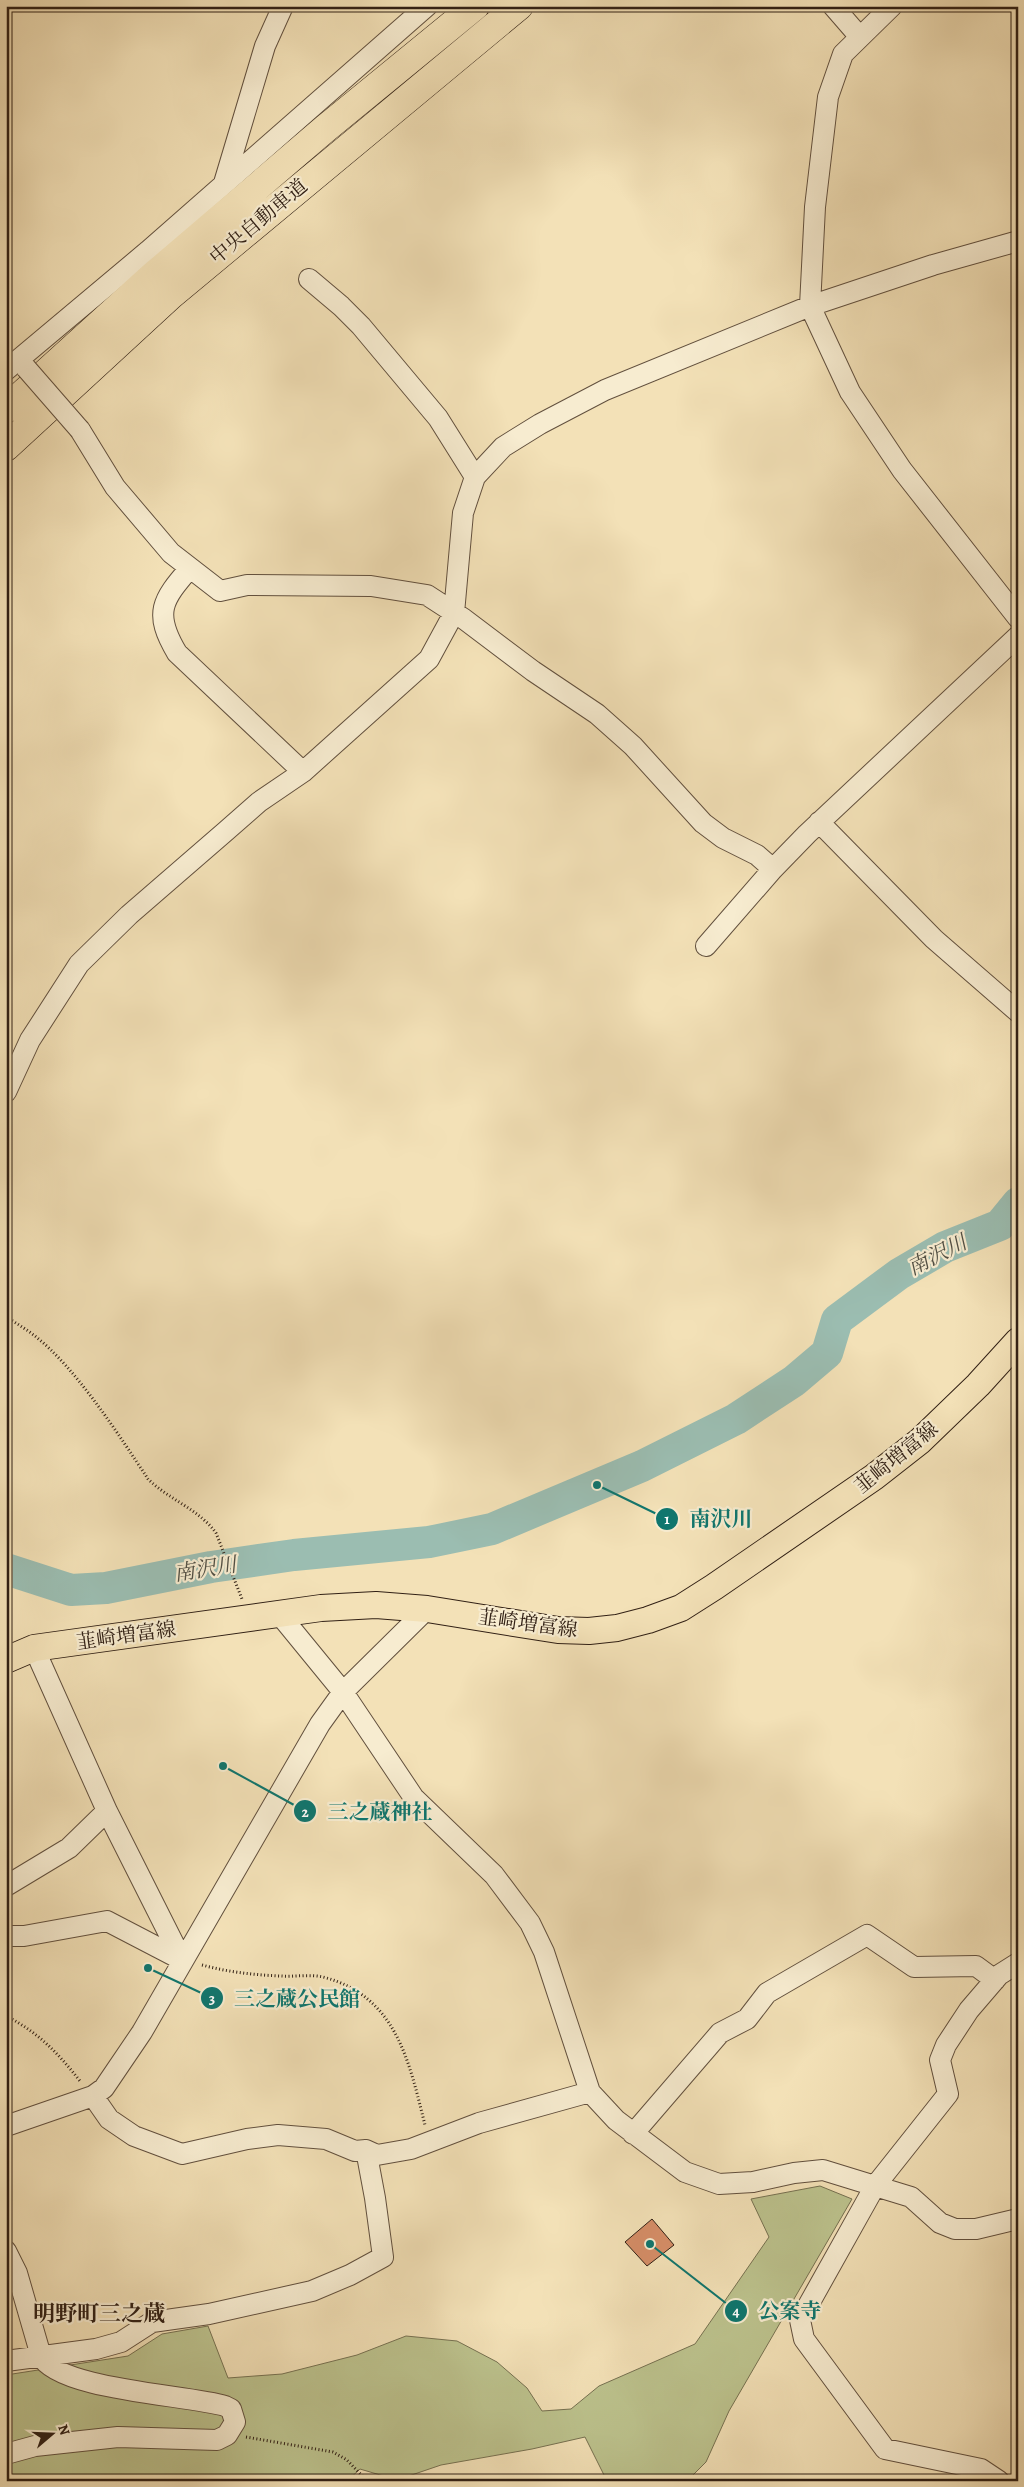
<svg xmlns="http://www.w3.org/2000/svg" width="1024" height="2487" viewBox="0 0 1024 2487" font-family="Alegreya,'Noto Serif JP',serif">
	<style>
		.green { fill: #bcc28d; stroke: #767151 }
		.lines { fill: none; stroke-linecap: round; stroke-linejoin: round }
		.river { stroke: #9bbdb1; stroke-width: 32 }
		.building { fill: #d58d67; stroke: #312015 }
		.minor-casing { stroke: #62503e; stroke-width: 22 }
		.major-casing { stroke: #312015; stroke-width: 28 }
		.highway-casing { stroke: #312015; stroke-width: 29 }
		.path { stroke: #312015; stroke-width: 3; stroke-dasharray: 1 2.5; stroke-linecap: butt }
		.minor { stroke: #f7ecd0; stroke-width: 20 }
		.major { stroke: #f3e1b7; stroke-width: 26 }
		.highway { stroke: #f3e1b7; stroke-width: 28 }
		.minor-bridge-casing { stroke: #62503e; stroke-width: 22; stroke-linecap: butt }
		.minor-bridge { stroke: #f7ecd0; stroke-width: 20 }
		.labels { text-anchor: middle; stroke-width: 4.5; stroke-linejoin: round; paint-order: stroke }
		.street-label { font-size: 20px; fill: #312015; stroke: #f7ecd0 }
		.water-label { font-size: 21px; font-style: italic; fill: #514f44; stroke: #f7ecd0 }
		.quarter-label { font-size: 22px; font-weight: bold; fill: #312015; stroke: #f7ecd0 }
		.leader { fill: none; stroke: #0f766e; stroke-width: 2 }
		.callout-dot { fill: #0f766e; stroke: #f7ecd0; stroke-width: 2 }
		.mark-label { font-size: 15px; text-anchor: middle; font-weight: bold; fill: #fff }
		.callout-label { font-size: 21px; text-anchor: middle; font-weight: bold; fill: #0f766e; stroke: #f7ecd0; stroke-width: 4.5; stroke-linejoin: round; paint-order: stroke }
	</style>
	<rect width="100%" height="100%" fill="#f3e1b7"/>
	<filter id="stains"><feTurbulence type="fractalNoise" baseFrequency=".004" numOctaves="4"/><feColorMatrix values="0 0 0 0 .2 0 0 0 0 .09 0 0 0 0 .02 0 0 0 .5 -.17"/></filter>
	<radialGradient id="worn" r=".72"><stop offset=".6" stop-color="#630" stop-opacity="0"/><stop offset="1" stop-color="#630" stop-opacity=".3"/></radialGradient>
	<!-- green -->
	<path class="green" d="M820 2186 852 2199 729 2411 706 2462 687 2481H607L585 2437 532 2449 441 2465 397 2480 360 2469 347 2481H6V2375L128 2356 162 2334 208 2326 228 2378 282 2374 357 2355 406 2336 457 2341 497 2362 527 2388 542 2411 571 2409 599 2386 695 2344 769 2237 751 2199Z"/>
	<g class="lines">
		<!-- river -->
		<path class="river" d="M6 1569 71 1590 106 1588 211 1567 294 1555 429 1542 492 1529 642 1466 736 1419 794 1381 827 1353 837 1320 899 1274 945 1247 1000 1225 1018 1203"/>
	</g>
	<!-- building -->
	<path class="building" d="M652 2219 674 2245 647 2266 625 2242Z"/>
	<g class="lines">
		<defs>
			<path id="minor" d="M833 6 859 36
				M892 6 843 54 828 97 815 207 810 306 850 392 902 470 1018 618
				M224 183 265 46 283 6
				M309 279 341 306 361 326 438 418 475 477
				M6 370 148 251 427 6
				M80 430 115 487 171 553 220 591 247 585 371 586 427 595 464 619 533 671 597 714 633 746 703 823 723 838 757 855 773 869 807 834 1018 636
				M190 568C162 600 153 613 177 653L303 772
				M819 822 934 939 1018 1012
				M706 946 773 869
				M6 1092 30 1040 79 964 129 915 226 831 259 802 303 772 429 659 454 613 463 513 475 477 503 447 540 424 605 390 810 306 933 265 1018 241
				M280 1615 343 1692 414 1798 494 1875 530 1923 544 1952 590 2092 616 2120 685 2172 719 2184 753 2182 794 2173 823 2170 875 2186 948 2094 940 2060 946 2045 969 2010 999 1975 1018 1963
				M107 1811 182 1960
				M6 1886 69 1848 107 1811 34 1648
				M6 1936H24L107 1921 182 1960
				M93 2096 109 2119 134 2136 182 2154 247 2139 278 2135 326 2139 355 2151 366 2150 377 2155 411 2149 479 2123 590 2092
				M6 2126 93 2096 104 2088 142 2032 320 1724 343 1692 427 1609
				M633 2134 720 2033 747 2019 767 1993 867 1935 914 1967 976 1966 995 1980
				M6 2251 17 2273 41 2356C58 2390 189 2395 225 2406L231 2409 235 2422 227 2435 217 2440 118 2437 35 2446 6 2454
				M6 2361 96 2349 121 2342 152 2322 209 2314 312 2291 350 2275 383 2257 375 2198 366 2150
				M999 2481 981 2469 885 2449 804 2339 800 2320 875 2186 911 2197 940 2223 955 2229H976L1018 2219"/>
			<path id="major" d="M6 1660 34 1648 321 1608 376 1605 427 1609 558 1630 589 1631 617 1628 648 1620 681 1608 714 1587 874 1477 920 1441 978 1385 1018 1341"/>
			<path id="highway" d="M6 409 154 275 326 128 475 6
				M6 447 171 295 519 6"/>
		</defs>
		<!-- minor casing -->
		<use href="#minor" class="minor-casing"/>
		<!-- major casing -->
		<use href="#major" class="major-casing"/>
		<!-- highway casing -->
		<use href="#highway" class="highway-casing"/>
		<!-- path -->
		<path class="path" d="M6 1317C16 1323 26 1329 35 1336 76 1368 119 1435 148 1479 168 1499 200 1510 216 1533L242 1599
			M202 1965C228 1972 254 1975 281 1976 294 1977 310 1974 323 1977 397 1996 409 2062 425 2125
			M6 2016C39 2033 57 2052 80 2081
			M246 2437 333 2452 347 2460 367 2481"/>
		<!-- minor -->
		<use href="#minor" class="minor"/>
		<!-- major -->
		<use href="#major" class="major"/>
		<!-- highway -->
		<use href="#highway" class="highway"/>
		<defs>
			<path id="minor-bridge" d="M26 368 80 430"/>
		</defs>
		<!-- minor-bridge casing -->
		<use href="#minor-bridge" class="minor-bridge-casing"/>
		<!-- minor-bridge -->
		<use href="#minor-bridge" class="minor-bridge"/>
	</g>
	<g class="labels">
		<!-- street labels -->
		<g class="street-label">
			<text transform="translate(258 221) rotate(-40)" y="7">中央自動車道</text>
			<text transform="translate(896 1457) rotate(-39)" y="7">韮崎増富線</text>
			<text transform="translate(528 1623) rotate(8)" y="7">韮崎増富線</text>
			<text transform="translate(126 1635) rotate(-8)" y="7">韮崎増富線</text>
		</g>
		<!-- water labels -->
		<g class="water-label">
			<text transform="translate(937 1255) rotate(-27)" y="7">南沢川</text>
			<text transform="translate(205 1569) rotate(-9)" y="7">南沢川</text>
		</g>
		<!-- quarter labels -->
		<g class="quarter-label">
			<text x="99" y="2321">明野町三之蔵</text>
		</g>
	</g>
	<!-- callouts -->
	<path class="leader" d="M597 1485L667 1519M223 1766L305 1811M148 1968L212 1998M650 2244L736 2311"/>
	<g class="callout-dot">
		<circle cx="597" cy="1485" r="5"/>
		<circle cx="223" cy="1766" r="5"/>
		<circle cx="148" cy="1968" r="5"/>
		<circle cx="650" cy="2244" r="5"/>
		<circle cx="667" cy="1519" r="12"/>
		<circle cx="305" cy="1811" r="12"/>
		<circle cx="212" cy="1998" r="12"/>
		<circle cx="736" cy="2311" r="12"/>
	</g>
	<g class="mark-label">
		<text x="667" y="1524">1</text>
		<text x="305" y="1817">2</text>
		<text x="212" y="2004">3</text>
		<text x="736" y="2316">4</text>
	</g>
	<g class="callout-label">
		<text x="721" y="1526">南沢川</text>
		<text x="380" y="1819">三之蔵神社</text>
		<text x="297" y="2006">三之蔵公民館</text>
		<text x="790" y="2318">公案寺</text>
	</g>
	<!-- margin -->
	<rect width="1024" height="2487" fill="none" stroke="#f3e1b7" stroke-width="25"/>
	<rect x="8" y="8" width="1009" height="2472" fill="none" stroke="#312015" stroke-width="2.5"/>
	<rect x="12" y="12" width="999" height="2462" fill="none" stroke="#312015"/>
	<!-- north arrow -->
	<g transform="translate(52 2434) rotate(71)" stroke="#f7ecd0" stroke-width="4" paint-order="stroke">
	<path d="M0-4L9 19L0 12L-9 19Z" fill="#312015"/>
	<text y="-8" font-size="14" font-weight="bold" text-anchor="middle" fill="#312015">N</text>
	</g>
	<rect width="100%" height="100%" filter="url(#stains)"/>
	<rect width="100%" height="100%" fill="url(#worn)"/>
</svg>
